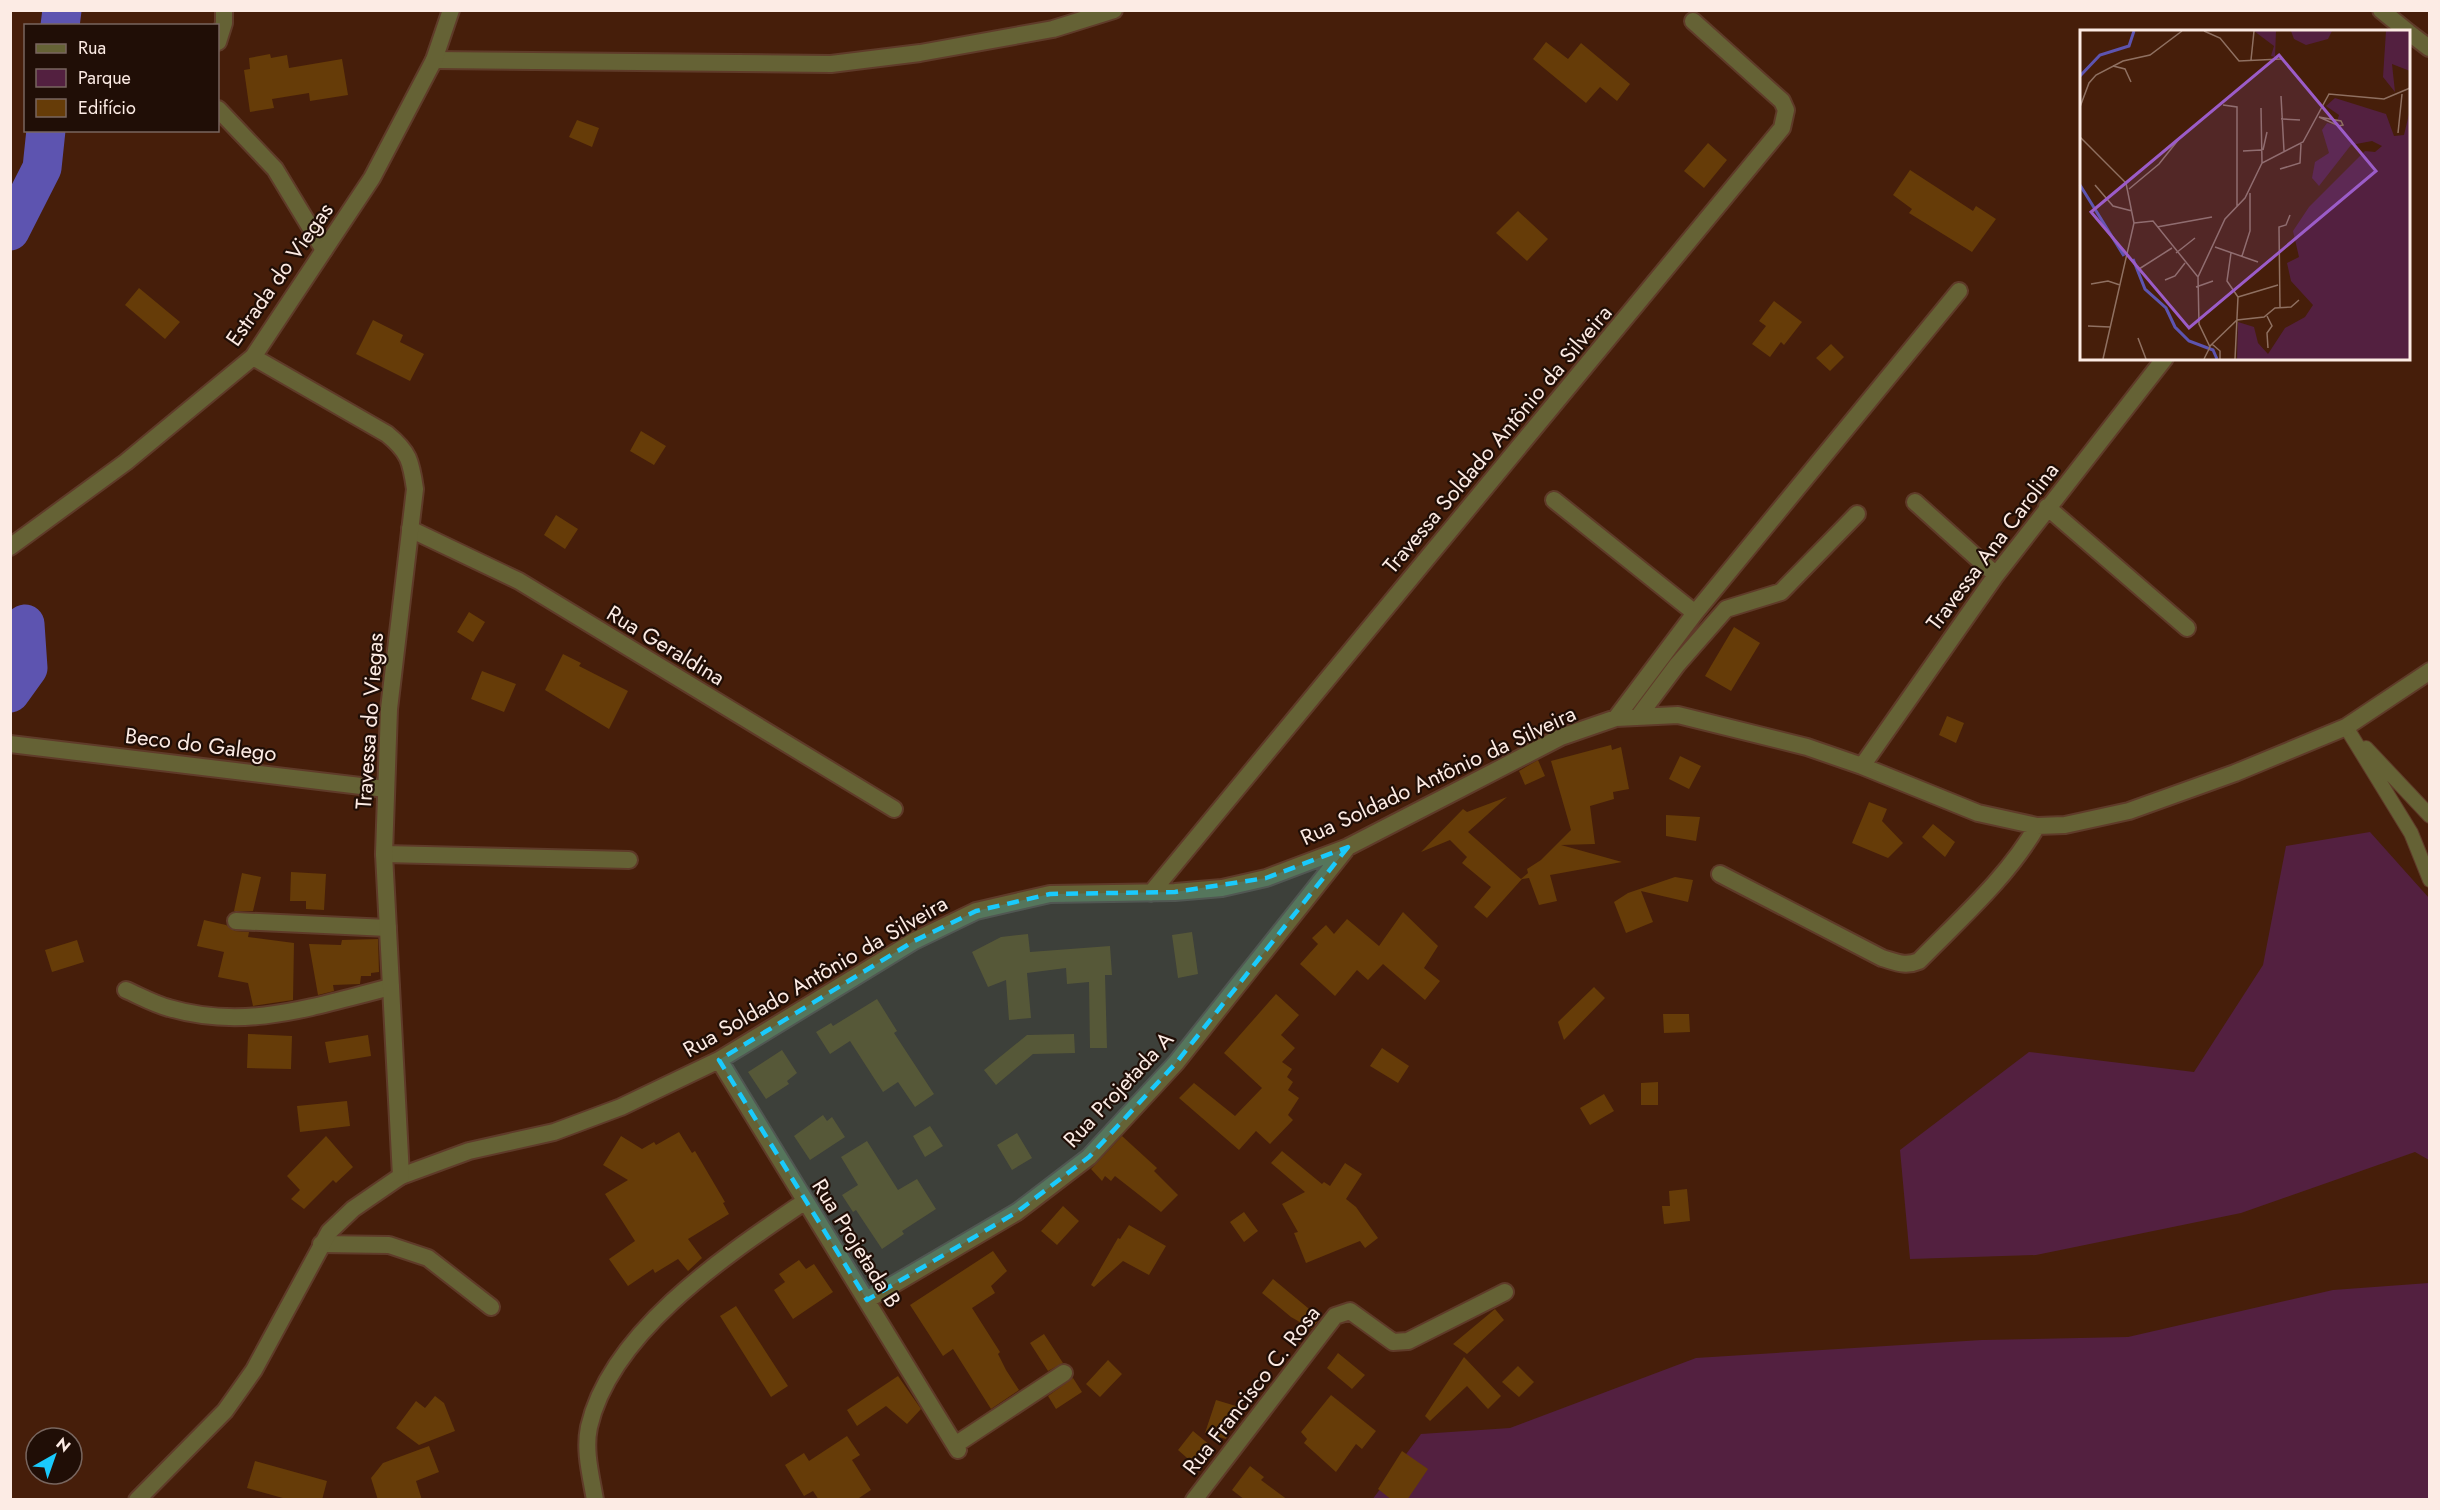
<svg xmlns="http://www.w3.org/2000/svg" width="2440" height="1510" viewBox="0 0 2440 1510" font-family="Jost,sans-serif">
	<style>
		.green { fill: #532040 }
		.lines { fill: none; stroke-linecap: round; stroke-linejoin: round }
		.river { stroke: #5d54b0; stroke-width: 39 }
		.building { fill: #663c08 }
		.service-casing { stroke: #5f3b29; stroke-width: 16 }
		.minor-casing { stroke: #5f3b29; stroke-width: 20 }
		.tertiary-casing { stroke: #5f3b29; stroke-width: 20 }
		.service { stroke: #656235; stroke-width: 14 }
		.minor { stroke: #656235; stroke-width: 16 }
		.tertiary { stroke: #656235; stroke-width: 16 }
		.marked { fill: #1acafc; fill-opacity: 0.2; stroke: #1acafc; stroke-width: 4.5; stroke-dasharray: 12 8; stroke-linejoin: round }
		.labels { text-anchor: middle; stroke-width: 4.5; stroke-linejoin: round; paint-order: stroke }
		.street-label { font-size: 22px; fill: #fcebe4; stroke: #200e06 }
		.inset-river { fill: none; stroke: #5d54b0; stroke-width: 3 }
		.inset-road { fill: none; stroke: #8f7061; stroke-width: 1.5 }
		.view { fill: #9b5cc8; fill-opacity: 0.15; stroke: #9b5cc8; stroke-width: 3 }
		.inset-edge { fill: none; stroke: #fcebe4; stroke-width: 3 }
	</style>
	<rect width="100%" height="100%" fill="#461e0a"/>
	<!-- green -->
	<path class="green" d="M2370 832 2429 898V1160L2415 1152 2241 1213 2036 1255 1910 1259 1900 1150 2029 1052 2194 1072 2263 965 2286 846Z
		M2429 1283V1499L1372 1500 1421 1434 1510 1428 1696 1358 1982 1340 2128 1337 2333 1290Z"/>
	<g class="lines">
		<!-- river -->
		<path class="river" d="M60 26 62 10
			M10 231 42 168 46 130
			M10 693 28 668 25 624"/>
	</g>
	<!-- building -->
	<path class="building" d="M1546 42 1568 59 1581 43 1630 84 1617 101 1600 87 1586 103 1533 59Z
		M270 54 271 58 287 55 289 68 342 59 348 95 310 101 309 93 272 99 274 108 250 112 244 70 250 69 249 58Z
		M577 120 599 128 592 147 569 137Z
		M1708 143 1727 160 1704 188 1684 171Z
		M1910 170 1973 211 1976 206 1996 219 1972 252 1909 213 1912 209 1893 195Z
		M1518 211 1548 239 1527 261 1496 233Z
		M139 288 180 322 165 339 125 305Z
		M1774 301 1802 322 1784 345 1781 342 1770 357 1752 344 1766 326 1759 321Z
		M373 320 403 335 400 342 424 354 410 381 356 354Z
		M1831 344 1844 357 1830 371 1816 358Z
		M641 431 666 446 654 465 630 451Z
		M556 515 578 529 565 549 544 535Z
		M469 612 485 622 473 642 457 632Z
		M1734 627 1760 643 1731 691 1705 676Z
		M563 654 581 663 579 666 628 691 609 729 545 690Z
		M482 671 516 684 504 712 471 699Z
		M1947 716 1964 723 1956 743 1939 735Z
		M1611 745 1612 750 1621 747 1629 789 1613 792 1614 799 1590 806 1595 844 1561 845 1622 862 1550 875 1557 901 1539 905 1529 878 1522 879 1487 918 1474 907 1491 887 1462 863 1467 857 1450 840 1421 852 1463 809 1467 812 1507 797 1468 832 1521 879 1528 873 1527 869 1541 860 1571 830 1551 761Z
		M1680 756 1701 766 1689 789 1669 779Z
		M1538 760 1545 776 1525 785 1519 771Z
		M1869 802 1887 809 1882 821 1903 843 1888 858 1852 843Z
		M1666 815 1700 817 1696 841 1666 836Z
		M1933 824 1955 842 1945 857 1922 837Z
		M291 872 326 874 324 910 306 909V901H290Z
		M242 873 261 877 253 911H234Z
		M1675 877 1693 880 1688 902 1641 891 1653 922 1626 933 1614 902 1628 893Z
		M1403 912 1438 946 1424 968 1440 981 1425 1000 1383 964 1368 980 1357 970 1335 996 1300 964 1318 944 1312 938 1326 925 1334 934 1347 919 1379 946Z
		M204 920 226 925 235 931 249 932 248 937 294 943 293 1000 253 1006 248 983 218 977 224 952 197 946Z
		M1192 932 1198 974 1178 978 1172 935Z
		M1028 934 1030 952 1110 946 1112 975H1105L1107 1048H1090L1089 982 1067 984 1066 968 1027 973 1031 1018 1009 1020 1006 980 988 987 972 952 1001 937Z
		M378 939 379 972 371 973V976H361L360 984 333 985 334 991 318 995 309 944 341 945 342 940Z
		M77 940 84 962 52 972 45 950Z
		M1594 987 1605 998 1564 1040 1558 1022Z
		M1276 994 1299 1015 1281 1035 1295 1048 1282 1062 1292 1069 1287 1077 1293 1082 1288 1090 1299 1098 1288 1115 1293 1120 1270 1144 1256 1131 1239 1150 1179 1098 1194 1083 1235 1116 1262 1088 1224 1053Z
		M877 999 897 1031 894 1033 934 1094 915 1107 898 1082 883 1092 850 1041 830 1054 816 1032 831 1023 833 1026Z
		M1663 1014H1689L1690 1032 1664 1033Z
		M248 1034 292 1036 291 1069 247 1068Z
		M1074 1034 1075 1053 1033 1054 996 1085 984 1070 1027 1035Z
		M368 1035 371 1056 329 1063 325 1042Z
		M1382 1048 1409 1066 1398 1083 1370 1066Z
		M782 1050 797 1073 787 1081 789 1084 766 1099 748 1072Z
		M1658 1082V1105H1641V1083Z
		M1604 1094 1614 1111 1590 1125 1580 1108Z
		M347 1101 350 1126 300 1132 297 1106Z
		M823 1115 827 1121 832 1117 845 1137 810 1160 794 1136Z
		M930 1126 943 1146 925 1157 913 1136Z
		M679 1132 692 1153 695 1151 725 1202 723 1203 729 1214 688 1239 702 1258 688 1271 678 1259 655 1273 653 1269 628 1286 609 1259 635 1241 605 1194 628 1180 603 1165 621 1136 642 1149 654 1142 656 1145Z
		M1017 1133 1032 1158 1012 1170 997 1145Z
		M326 1136 353 1167 336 1183 333 1180 304 1209 291 1199 300 1190 287 1176Z
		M1122 1136 1157 1168 1154 1171 1178 1195 1161 1212 1115 1176 1111 1181 1105 1176 1102 1181 1091 1169Z
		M867 1141 898 1190 917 1179 936 1209 902 1231 904 1234 882 1249 856 1210 853 1212 842 1195 858 1185 841 1157Z
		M1282 1151 1322 1184 1324 1182 1330 1186 1345 1163 1362 1174 1346 1199 1356 1207 1378 1238 1365 1248 1360 1241 1306 1263 1294 1233 1298 1232 1282 1204 1305 1192 1271 1163Z
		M1687 1189 1690 1221 1664 1224 1662 1206H1670L1669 1191Z
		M1063 1206 1079 1221 1057 1245 1041 1231Z
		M1244 1212 1258 1231 1244 1242 1230 1222Z
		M1129 1225 1166 1246 1149 1275 1123 1261 1094 1287 1091 1285 1118 1238 1120 1239Z
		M993 1251 1007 1271 991 1286 995 1293 972 1308 1000 1352 998 1354 1006 1370 1019 1390 991 1409 953 1349 943 1356 910 1305Z
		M799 1260 806 1269 814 1264 833 1292 793 1319 774 1290 785 1282 779 1274Z
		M1273 1279 1320 1318 1312 1329 1291 1317 1262 1293Z
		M736 1306 788 1386 771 1397 720 1316Z
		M1495 1309 1504 1320 1467 1354 1453 1344Z
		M1044 1334 1063 1363 1048 1371 1030 1343Z
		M1338 1353 1365 1375 1352 1389 1327 1368Z
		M1464 1357 1501 1396 1488 1409 1467 1386 1430 1421 1425 1416Z
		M1108 1360 1122 1374 1100 1397 1086 1384Z
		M1518 1366 1534 1382 1519 1397 1502 1382Z
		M898 1376 921 1409 907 1424 886 1406 857 1426 847 1410Z
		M1073 1378 1082 1392 1056 1409 1048 1396Z
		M1331 1395 1376 1431 1362 1449 1356 1444 1336 1472 1304 1443 1307 1439 1301 1432Z
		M435 1396 444 1403 455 1431 419 1445 396 1428 416 1401 425 1408Z
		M1216 1400 1236 1406 1226 1439 1205 1433Z
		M1193 1431 1211 1446 1195 1465 1178 1450Z
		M847 1436 860 1455 852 1460 871 1490 856 1500H819L813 1491 804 1496 785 1465 804 1453 809 1461Z
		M429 1446 439 1472 416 1481 422 1500H378L371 1478 383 1463Z
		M1402 1451 1428 1469 1407 1500H1392L1378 1489Z
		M255 1461 327 1481 322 1500H290L247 1488Z
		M1250 1466 1264 1477 1261 1480 1288 1500H1245L1232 1490Z"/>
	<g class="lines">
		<defs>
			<path id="service" d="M2346 727 2411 833 2430 880
				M2366 748 2430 816"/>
			<path id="minor" d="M2381 10 2408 32
				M2408 32 2429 48
				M218 42 224 23V10
				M434 60 831 64 920 53 1053 29 1114 10
				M218 109 275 169 324 250
				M1554 500 1695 613
				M1915 502 1996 575
				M2047 507 2187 628
				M410 529 519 581 894 809
				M1638 717 1677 665 1726 609 1781 592 1857 514
				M1616 718 1695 613 1959 291
				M10 744 386 789
				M1862 766 1996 575 2165 358
				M384 854 629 860
				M1720 874 1882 958C1896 962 1905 967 1919 961 1960 919 2008 877 2037 826
				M1151 893 1782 128 1786 110 1782 101 1693 21
				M236 921 388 928
				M126 990C140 996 154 1004 169 1008 248 1031 314 1006 391 987
				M719 1060 958 1450
				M401 1176 469 1151 554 1132 621 1107 719 1060 914 941 976 911 1050 894 1175 892 1222 888 1266 878 1348 847 1561 737 1616 718 1678 715 1807 747 1862 766 1978 813 2037 826 2065 825 2129 811 2235 773 2346 727 2430 671
				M321 1244 389 1245 428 1258 491 1307
				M867 1300 1017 1212 1089 1157 1176 1063 1347 848
				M955 1445 1064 1373
				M595 1500C591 1476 584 1451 589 1427 611 1331 728 1254 804 1202
				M1194 1500 1335 1316 1350 1311 1393 1342 1408 1341 1505 1292"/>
			<path id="tertiary" d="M10 547 126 462 253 357 372 178 434 60 451 10
				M137 1500 225 1411 254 1370 329 1232 353 1209 401 1176 384 854 389 709 415 489C411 461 409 452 387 434L253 357"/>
		</defs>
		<!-- service casing -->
		<use href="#service" class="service-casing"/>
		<!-- minor casing -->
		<use href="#minor" class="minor-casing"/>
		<!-- tertiary casing -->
		<use href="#tertiary" class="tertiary-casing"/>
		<!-- service -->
		<use href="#service" class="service"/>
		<!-- minor -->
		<use href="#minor" class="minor"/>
		<!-- tertiary -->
		<use href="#tertiary" class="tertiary"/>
	</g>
	<!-- marked area -->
	<path class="marked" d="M1348 847 1176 1063 1089 1157 1017 1212 867 1300 719 1060 914 941 976 911 1050 894 1175 892 1266 878Z"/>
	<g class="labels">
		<!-- street labels -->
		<g class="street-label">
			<text transform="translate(279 274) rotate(-55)" y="8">Estrada do Viegas</text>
			<text transform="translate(1497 439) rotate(-50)" y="8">Travessa Soldado Antônio da Silveira</text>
			<text transform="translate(1992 546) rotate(-53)" y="8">Travessa Ana Carolina</text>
			<text transform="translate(666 645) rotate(31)" y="8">Rua Geraldina</text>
			<text transform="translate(369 721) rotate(-86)" y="8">Travessa do Viegas</text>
			<text transform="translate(201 744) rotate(7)" y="8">Beco do Galego</text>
			<text transform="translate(1438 775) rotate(-25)" y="8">Rua Soldado Antônio da Silveira</text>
			<text transform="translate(815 976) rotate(-30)" y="8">Rua Soldado Antônio da Silveira</text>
			<text transform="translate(1118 1089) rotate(-47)" y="8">Rua Projetada A</text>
			<text transform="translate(857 1243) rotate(58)" y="8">Rua Projetada B</text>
			<text transform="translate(1251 1390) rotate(-52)" y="8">Rua Francisco C. Rosa</text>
		</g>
	</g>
	<!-- overview -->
	<g transform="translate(2080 30)">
		<rect width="330" height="330" fill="#461e0a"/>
		<path d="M174 1H196L195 27 191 26 194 16ZM211 1H252L248 9 226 15 214 9ZM306 1H330V41L312 34 315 62 303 47ZM255 68 306 84 314 106 324 105 330 80V329H157L158 292 174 297 178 313 188 324 205 298 225 287 233 275 211 251 207 233 219 227 213 201 229 177 285 121 295 122 302 116 292 111 271 115 239 156 232 148 235 132 249 123 242 100 247 93 256 95 259 85 246 76Z" fill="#532040"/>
		<path class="inset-river" d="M0 46 20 25 49 16 54 1M0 155 44 226M53 229 65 259 86 278 95 297 109 311 133 320 137 329"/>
		<path class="inset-road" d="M124 1 140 8 159 31 201 29M171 30 174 1M33 36 45 39 51 52M201 66 204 121M143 75 157 77V177M0 77 9 53 16 45 43 31 70 25 102 1M181 78 182 133M239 87 261 91 263 95 259 96ZM201 89 220 90M318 103 322 64M0 107 46 153 54 193 23 329M183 120 187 102M163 121 181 120M200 139 220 133 221 114M15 155 33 176 52 181M49 159 79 134 99 109M54 193 73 191 118 247M77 197 132 187M135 217 178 232M96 223 115 208M151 223 147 251 158 267 155 329M162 226 170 201V163M59 239 92 218M85 250 95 246 105 233M11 254 28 251 40 255M116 257 133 251M158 267 198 255M200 278 199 197 206 195 210 185M187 286 192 296 187 303 188 318M8 296 30 297M58 308 66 329M132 314 140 321V329M130 316 157 290 184 287 195 278 211 277 219 270M124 329 130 317 119 294 118 247 145 189 165 168 182 133 223 112 249 64 304 69 330 58"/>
		<path class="view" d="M199 25 296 141 109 298 11 182Z"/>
		<rect width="330" height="330" class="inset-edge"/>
	</g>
	<!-- border -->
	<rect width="2440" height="1510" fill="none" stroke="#fcebe4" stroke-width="24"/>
	<!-- legend -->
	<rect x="24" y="24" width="195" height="108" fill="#200e06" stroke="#78665f" stroke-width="1.5"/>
	<rect x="36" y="44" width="30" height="9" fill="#656235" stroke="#78665f" stroke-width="1.5"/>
	<text x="78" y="54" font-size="18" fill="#fcebe4">Rua</text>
	<rect x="36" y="69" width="30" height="18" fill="#532040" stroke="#78665f" stroke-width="1.5"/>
	<text x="78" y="84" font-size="18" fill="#fcebe4">Parque</text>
	<rect x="36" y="99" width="30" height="18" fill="#663c08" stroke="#78665f" stroke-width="1.5"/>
	<text x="78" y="114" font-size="18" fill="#fcebe4">Edifício</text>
	<!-- north arrow -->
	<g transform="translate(54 1456) rotate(40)"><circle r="28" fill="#200e06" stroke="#78665f" stroke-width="1.5"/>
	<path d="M0-4.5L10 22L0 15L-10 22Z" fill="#1acafc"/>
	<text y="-9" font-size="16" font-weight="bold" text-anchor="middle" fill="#fcebe4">N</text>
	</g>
</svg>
